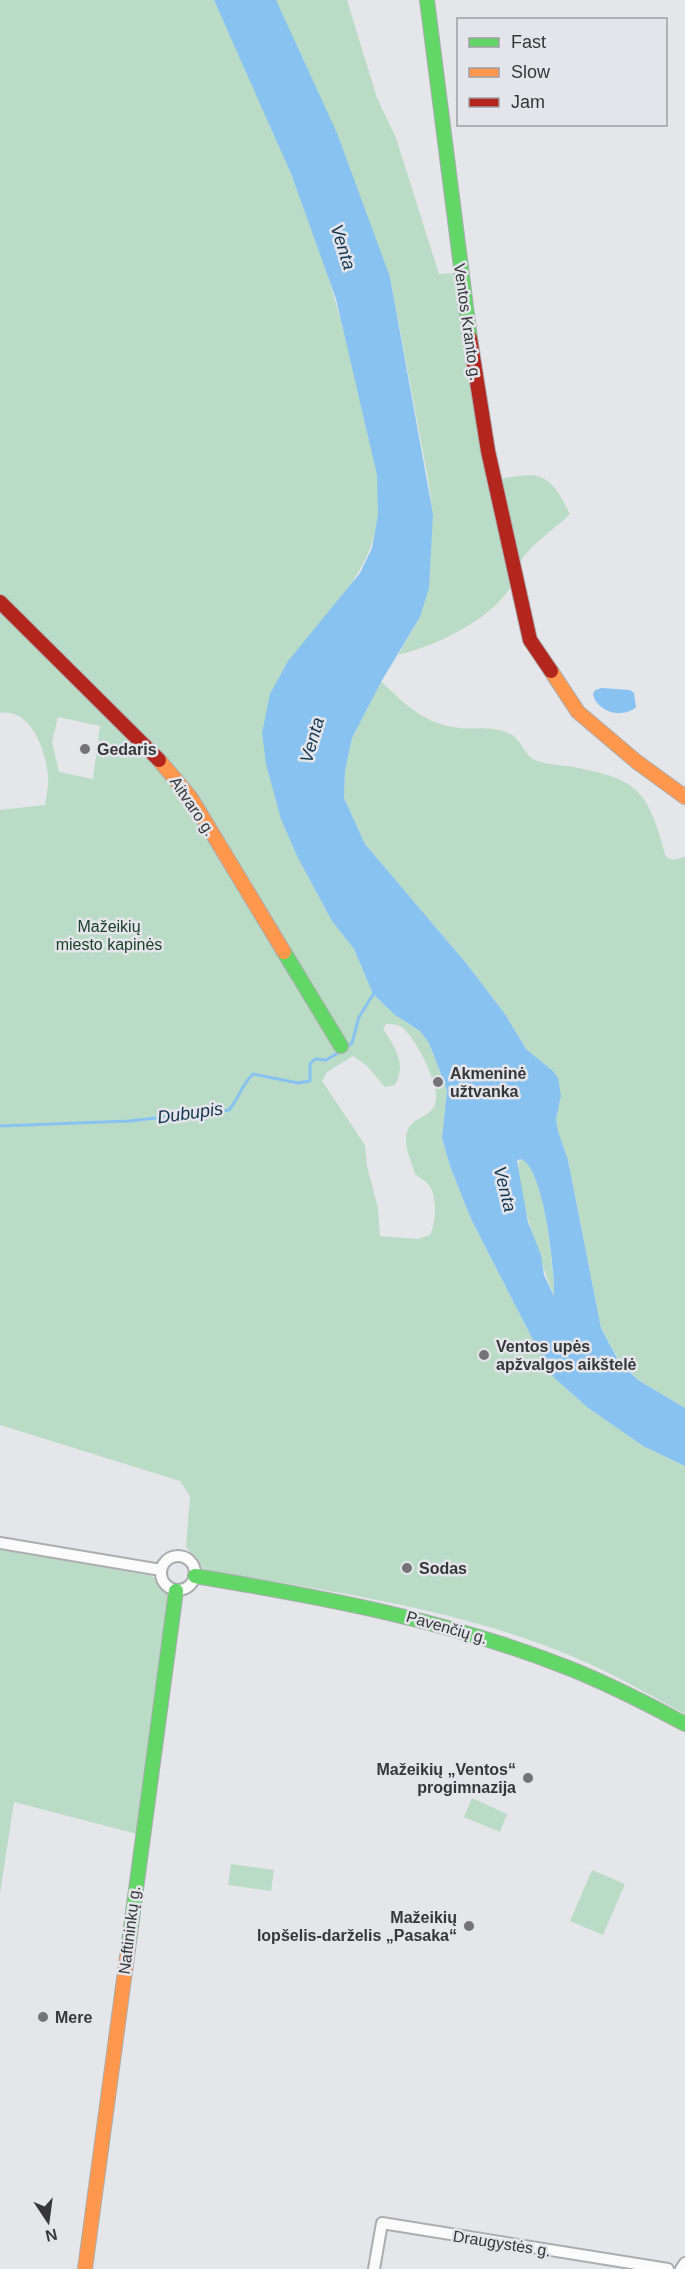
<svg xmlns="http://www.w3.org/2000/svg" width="685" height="2269" viewBox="0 0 685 2269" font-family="Arial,sans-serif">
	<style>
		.green { fill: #badcc6; fill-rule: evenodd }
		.water { fill: #88c2f1; fill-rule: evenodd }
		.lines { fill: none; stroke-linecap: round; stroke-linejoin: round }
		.stream { stroke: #88c2f1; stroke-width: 3 }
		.street-casing { stroke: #acadb0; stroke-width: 14 }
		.fast-casing { stroke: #acadb0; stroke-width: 16 }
		.slow-casing { stroke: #acadb0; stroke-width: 16 }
		.jam-casing { stroke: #acadb0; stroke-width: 16 }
		.street { stroke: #fbfbfc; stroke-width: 10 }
		.fast { stroke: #63d668; stroke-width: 14 }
		.slow { stroke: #ff974d; stroke-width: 14 }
		.jam { stroke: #b3261e; stroke-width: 14 }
		.poi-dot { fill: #747478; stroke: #e4e5eb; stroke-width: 2 }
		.labels { text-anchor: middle; stroke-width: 5; stroke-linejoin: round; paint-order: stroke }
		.street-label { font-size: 16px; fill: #37373a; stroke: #e4e5eb }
		.poi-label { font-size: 16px; font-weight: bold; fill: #37373a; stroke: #e4e5eb; text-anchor: start }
		.park-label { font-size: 16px; fill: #1b4129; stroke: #e4e5eb }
		.water-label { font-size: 18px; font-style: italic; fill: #143751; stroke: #e4e5eb }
	</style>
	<rect width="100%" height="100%" fill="#e5e6ea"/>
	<!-- green -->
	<path class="green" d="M0 0H214C240 58 267 116 291 174 321 244 341 318 359 391 369 431 383 476 378 517 373 551 359 575 338 601L297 855 332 921 354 949 373 994 395 1015 420 1031 429 1043 447 1090 442 1138 450 1166 471 1219 551 1375 587 1407 643 1446 685 1466V1714C649 1695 613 1673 576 1658 459 1608 329 1591 204 1570L186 1547 190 1496 180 1481 0 1425V810L45 805C46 796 49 786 48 777 46 752 32 708 0 713ZM58 717 100 726 93 779 59 772 52 742ZM386 1024C390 1024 396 1024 400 1026 414 1033 439 1085 436 1100 433 1122 405 1113 406 1142 407 1153 412 1164 415 1174 419 1178 423 1179 427 1183 438 1192 436 1224 430 1235L417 1239 380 1236 378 1208 367 1166 365 1145 322 1081 327 1072 353 1056 366 1065 385 1087 395 1085C407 1064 395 1047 383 1029Z
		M276 0H347L377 98 396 138 439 274 458 273 487 481C535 474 546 464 570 514 556 528 529 546 520 562 514 572 513 586 505 595 482 624 432 647 398 655L420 617 433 514 428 479 390 277Z
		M381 681C402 702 423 722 453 727 473 731 492 724 512 735 521 740 524 754 533 759 544 765 562 765 574 767 642 780 648 793 666 857L673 860 685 857V1408L638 1380 619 1361 601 1328 568 1160 558 1131 556 1119 561 1096 553 1071 526 1049 505 1014 466 963 365 844 344 798 345 771 352 738Z
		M520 1159C546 1164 553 1273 555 1298 546 1278 510 1174 520 1159Z
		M0 1549 152 1576 168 1592 170 1602 137 1834 14 1802 0 1893Z
		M472 1798 507 1814 500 1832 464 1817Z
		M231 1864 274 1870 271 1891 228 1885Z
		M592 1870 625 1884 603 1935 570 1921Z"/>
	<!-- water -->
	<path class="water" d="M214 0H276L337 133 390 277 433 514 429 588 420 617 381 682 352 738 345 771 344 798 365 844 466 963 505 1014 526 1049 553 1071 558 1078 561 1096 556 1119 558 1131 568 1160 601 1328 619 1362 638 1380 685 1408V1466L643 1446 587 1407 551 1375 471 1219 450 1166 442 1138 447 1090 429 1043 420 1031 395 1015 373 994 354 949 332 921 297 856 281 819 266 764 262 733 270 694 288 661 360 573 372 548 378 515 377 475 336 299 292 176ZM520 1159C544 1164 555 1273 554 1296L544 1275 541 1255 528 1222 517 1161Z
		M602 688 630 690 634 693 636 707C622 720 596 711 593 694L595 690Z"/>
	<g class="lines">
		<!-- stream -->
		<path class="stream" d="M346 1047 352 1043 359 1017 374 993
			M0 1126 129 1121 229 1110C240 1097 240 1087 253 1074L298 1083 310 1081V1064L315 1059 326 1060 341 1051"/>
		<defs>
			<path id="street" d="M0 1543 161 1570
				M161 1573a17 17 0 1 1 34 0a17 17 0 1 1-34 0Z
				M374 2269 382 2223 668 2269
				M681 2269 685 2263"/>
			<path id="fast" d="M427 0 470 338
				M284 952 341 1046
				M195 1576C321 1597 447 1620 566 1667 607 1683 646 1703 685 1724
				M128 1949 176 1591"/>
			<path id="slow" d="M551 671 578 712 637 762 685 797
				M159 760 191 798 284 952
				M85 2269 128 1949"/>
			<path id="jam" d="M470 338 488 451 530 640 551 671
				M0 602 159 760"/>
		</defs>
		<!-- street casing -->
		<use href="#street" class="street-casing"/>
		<!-- fast casing -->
		<use href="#fast" class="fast-casing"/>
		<!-- slow casing -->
		<use href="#slow" class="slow-casing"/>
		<!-- jam casing -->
		<use href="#jam" class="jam-casing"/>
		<!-- street -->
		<use href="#street" class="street"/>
		<!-- fast -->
		<use href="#fast" class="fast"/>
		<!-- slow -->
		<use href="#slow" class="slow"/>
		<!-- jam -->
		<use href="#jam" class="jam"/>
	</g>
	<!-- markers -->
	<g class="poi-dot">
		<circle cx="85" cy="749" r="6"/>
		<circle cx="438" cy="1082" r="6"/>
		<circle cx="484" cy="1355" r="6"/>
		<circle cx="407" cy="1568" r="6"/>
		<circle cx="528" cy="1778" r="6"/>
		<circle cx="469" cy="1926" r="6"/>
		<circle cx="43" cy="2017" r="6"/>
	</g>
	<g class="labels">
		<!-- street labels -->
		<g class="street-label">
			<text transform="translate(468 322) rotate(82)" y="6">Ventos Kranto g.</text>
			<text transform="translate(193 806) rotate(56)" y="6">Aitvaro g.</text>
			<text transform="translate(447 1627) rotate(16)" y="6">Pavenčių g.</text>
			<text transform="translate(129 1930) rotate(-83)" y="6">Naftininkų g.</text>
			<text transform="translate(502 2243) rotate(9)" y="6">Draugystės g.</text>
		</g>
		<!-- poi labels -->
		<g class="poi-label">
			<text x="97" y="755">Gedaris</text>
			<text x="450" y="1079">Akmeninė<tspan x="450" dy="18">užtvanka</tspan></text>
			<text x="496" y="1352">Ventos upės<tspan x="496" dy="18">apžvalgos aikštelė</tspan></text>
			<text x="419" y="1574">Sodas</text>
			<text x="516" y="1775" text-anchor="end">Mažeikių „Ventos“<tspan x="516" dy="18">progimnazija</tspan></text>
			<text x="457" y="1923" text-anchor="end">Mažeikių<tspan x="457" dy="18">lopšelis-darželis „Pasaka“</tspan></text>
			<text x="55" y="2023">Mere</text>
		</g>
		<!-- park labels -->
		<g class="park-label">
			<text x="109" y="932">Mažeikių<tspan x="109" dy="18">miesto kapinės</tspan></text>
		</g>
		<!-- water labels -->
		<g class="water-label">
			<text transform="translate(343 247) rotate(72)" y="6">Venta</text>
			<text transform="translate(312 740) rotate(-74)" y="6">Venta</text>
			<text transform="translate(190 1113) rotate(-8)" y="6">Dubupis</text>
			<text transform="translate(505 1189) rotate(76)" y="6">Venta</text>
		</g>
	</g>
	<!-- legend -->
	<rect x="457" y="18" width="210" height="108" fill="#e4e5eb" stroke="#9f9fa4" stroke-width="1.5"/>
	<rect x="469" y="38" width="30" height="9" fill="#63d668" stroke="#9f9fa4" stroke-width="1.5"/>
	<text x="511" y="48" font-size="18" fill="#37373a">Fast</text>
	<rect x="469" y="68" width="30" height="9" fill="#ff974d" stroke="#9f9fa4" stroke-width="1.5"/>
	<text x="511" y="78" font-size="18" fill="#37373a">Slow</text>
	<rect x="469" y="98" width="30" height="9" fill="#b3261e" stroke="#9f9fa4" stroke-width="1.5"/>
	<text x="511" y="108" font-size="18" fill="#37373a">Jam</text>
	<!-- north arrow -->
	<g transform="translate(48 2221) rotate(167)" stroke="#e4e5eb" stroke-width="4.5" paint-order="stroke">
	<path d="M0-4.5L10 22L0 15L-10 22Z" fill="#37373a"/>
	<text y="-9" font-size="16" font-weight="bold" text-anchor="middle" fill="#37373a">N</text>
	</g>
</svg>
